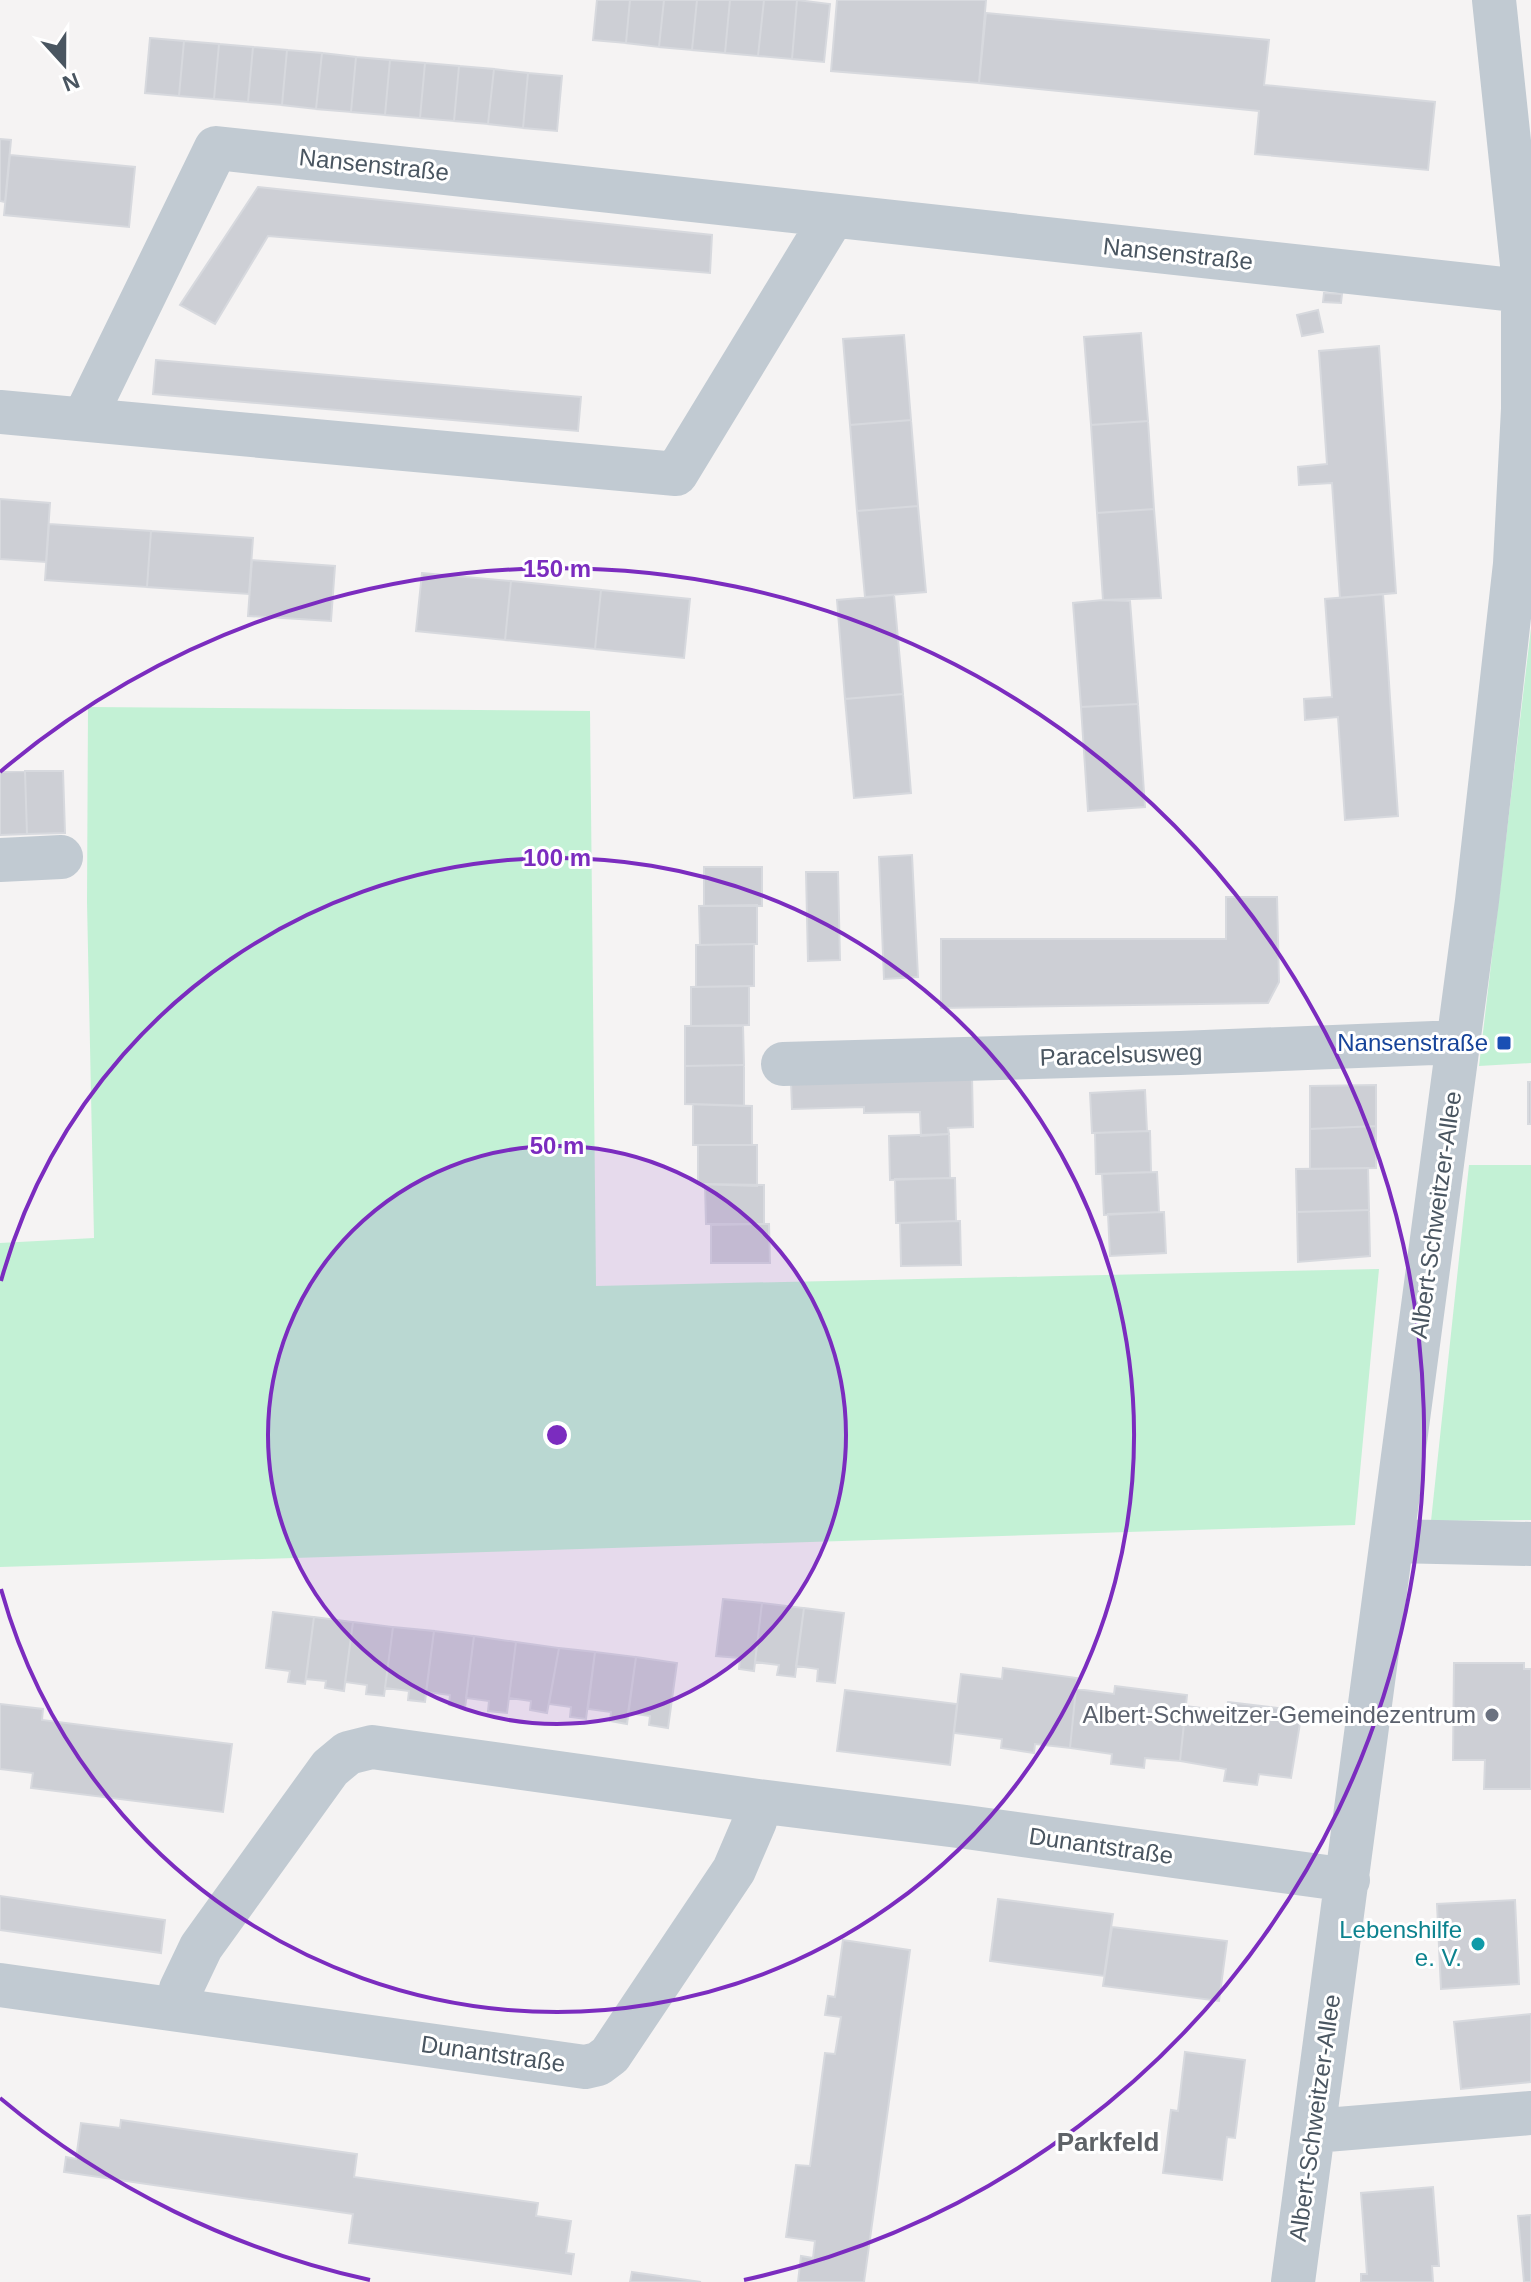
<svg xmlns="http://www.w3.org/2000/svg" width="1531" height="2282" viewBox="0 0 1531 2282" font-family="Helvetica,sans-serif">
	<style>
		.green { fill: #c3f1d5 }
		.building { fill: #cdcfd5; stroke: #d7d9de; stroke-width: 2 }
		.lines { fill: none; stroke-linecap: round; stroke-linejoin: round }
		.minor { stroke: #c1cad2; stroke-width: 44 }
		.ring { fill: none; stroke: #7b2cbf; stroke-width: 4 }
		.transit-dot { fill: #1a4fb4; stroke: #fff; stroke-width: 3 }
		.worship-dot { fill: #6b7280; stroke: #fff; stroke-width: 3 }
		.culture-dot { fill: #0f9aa8; stroke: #fff; stroke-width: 3 }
		.labels { text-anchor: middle; stroke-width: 6; stroke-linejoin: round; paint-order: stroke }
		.street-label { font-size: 24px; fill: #4a5661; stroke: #fff }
		.transit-label { font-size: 24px; fill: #164399; stroke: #fff; text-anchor: end }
		.worship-label { font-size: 24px; fill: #5b616d; stroke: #fff; text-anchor: end }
		.culture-label { font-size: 24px; fill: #0d838f; stroke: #fff; text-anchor: end }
		.neighbourhood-label { font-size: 26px; font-weight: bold; fill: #5f6368; stroke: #fff }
		.centre { fill: #7b2cbf; stroke: #fff; stroke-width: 4 }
		.ring-label { font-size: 24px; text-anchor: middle; font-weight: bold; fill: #7b2cbf; stroke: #fff; stroke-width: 6; stroke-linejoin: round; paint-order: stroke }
	</style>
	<rect width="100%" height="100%" fill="#f5f3f3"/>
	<!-- green -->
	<path class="green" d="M1531 628V1063L1479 1066Z
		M88 707 590 711 596 1286 1379 1269 1355 1525 0 1567V1243L94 1238 87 902Z
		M1469 1165H1531V1520L1431 1521Z"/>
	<!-- building -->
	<path class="building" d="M597 0H630L626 43 593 40Z
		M630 0H664L659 47 626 43Z
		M664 0H697L692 50 659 47Z
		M697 0H730L725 53 692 50Z
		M730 0H764L758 56 725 53Z
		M764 0H797L792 59 758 56Z
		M797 0 830 4 824 62 792 59Z
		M837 0H986L979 83 831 71Z
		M986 13 1269 40 1264 85 1435 102 1428 170 1255 154 1259 111 979 83Z
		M150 38 184 41 179 96 145 93Z
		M184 41 219 44 214 99 179 96Z
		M219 44 253 47 248 102 214 99Z
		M253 47 287 50 282 105 248 102Z
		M287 50 322 53 316 109 282 105Z
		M322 53 356 57 351 112 316 109Z
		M356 57 390 60 385 115 351 112Z
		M390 60 425 63 420 118 385 115Z
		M425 63 459 66 454 121 420 118Z
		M459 66 494 69 488 124 454 121Z
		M494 69 528 73 523 128 488 124Z
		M528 73 562 76 557 131 523 128Z
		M0 139 11 140 5 202 0 201Z
		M10 155 135 167 129 227 4 215Z
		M258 187 712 235 710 273 268 236 215 324 180 305Z
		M1324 293 1342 294 1341 303 1323 302Z
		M1318 310 1323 332 1302 336 1297 315Z
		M1141 333 1148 421 1091 425 1084 337Z
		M904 335 911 420 850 425 843 339Z
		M1379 346 1396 593 1340 598 1332 483 1299 485 1298 467 1327 464 1319 351Z
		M156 360 581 397 578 431 153 394Z
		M911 420 918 506 857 511 850 425Z
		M1148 421 1154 509 1097 513 1091 425Z
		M0 499 50 503 46 562 0 559Z
		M918 506 926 592 865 597 857 511Z
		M1154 509 1161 598 1103 600 1097 513Z
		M49 524 151 531 147 587 45 580Z
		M151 531 253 538 249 594 147 587Z
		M252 560 335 566 331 621 248 616Z
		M422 573 511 581 505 640 416 631Z
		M511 581 601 590 595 649 505 640Z
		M601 590 690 599 684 658 595 649Z
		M1383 594 1398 816 1345 820 1338 717 1305 720 1304 699 1332 697 1325 599Z
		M894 595 903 694 845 699 837 600Z
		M1103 600 1130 601 1138 704 1081 707 1073 603Z
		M903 694 911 793 854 798 845 699Z
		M1138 704 1145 807 1088 811 1081 707Z
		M25 771H63L65 833 27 834Z
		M25 771 27 834 0 835V772Z
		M912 855 918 977 884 979 879 857Z
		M704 867H762V906H704Z
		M806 872H838L840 960 808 961Z
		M1226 897H1277L1279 982 1268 1003 941 1008V939H1226Z
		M757 905V944L700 945 699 906Z
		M754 944V986L696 987V945Z
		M749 986V1025L691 1026V987Z
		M685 1026H743L744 1065 685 1066Z
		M744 1065V1106L685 1104V1066Z
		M972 1076 973 1127 948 1128 949 1134 921 1136 920 1112 864 1113V1107L792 1109 791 1081Z
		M1528 1082H1531V1124H1528Z
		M1376 1085V1126L1310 1129V1086Z
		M1145 1090 1147 1131 1092 1133 1090 1093Z
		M693 1104 752 1106V1145H693Z
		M1376 1126V1168L1310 1169V1129Z
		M1150 1131 1151 1172 1096 1174 1095 1133Z
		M949 1134 950 1178 890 1180 889 1136Z
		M698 1145H757V1186L698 1184Z
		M1368 1168 1369 1210 1297 1212 1296 1169Z
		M1157 1172 1159 1212 1104 1215 1102 1174Z
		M955 1178 956 1221 896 1223 895 1179Z
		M705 1184 764 1185V1224H706Z
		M1369 1210 1370 1256 1298 1262 1297 1212Z
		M1164 1212 1166 1253 1110 1256 1108 1214Z
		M960 1221 961 1265 901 1266 900 1223Z
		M769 1224 770 1263H711V1225Z
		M723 1599 762 1603 754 1671 739 1669 740 1658 716 1656Z
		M762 1603 804 1608 795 1677 777 1675 779 1665 755 1662Z
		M804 1608 844 1613 835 1683 817 1681 818 1669 796 1666Z
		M273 1612 314 1617 305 1684 288 1682 290 1671 266 1668Z
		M314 1617 353 1622 344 1691 325 1688 326 1681 306 1679Z
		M353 1622 393 1627 384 1696 366 1694 367 1685 345 1682Z
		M393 1627 434 1631 425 1702 408 1700 409 1691 385 1688Z
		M434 1631 474 1636 465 1708 449 1705 450 1695 426 1692Z
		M474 1636 516 1642 507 1713 488 1711 489 1701 466 1698Z
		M516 1642 559 1648 547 1713 530 1710 531 1701 509 1698Z
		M559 1648 595 1652 586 1719 570 1717 571 1707 549 1704Z
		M595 1652 636 1657 627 1724 610 1721 611 1712 588 1709Z
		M636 1657 677 1663 668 1728 649 1725 650 1716 628 1713Z
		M1454 1663H1524V1669H1531V1789H1484L1485 1760H1453Z
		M1003 1668 1077 1678 1070 1748 1035 1744 1034 1753 1001 1748 1002 1739 954 1733 961 1674 1002 1679Z
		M1115 1686 1187 1695 1180 1761 1145 1758 1144 1768 1111 1764 1112 1754 1070 1748 1076 1689 1114 1694Z
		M845 1690 957 1704 950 1765 837 1751Z
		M1228 1702 1302 1711 1291 1778 1259 1774 1257 1785 1224 1781 1226 1769 1180 1761 1186 1706 1226 1711Z
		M0 1704 43 1709 42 1720 232 1744 223 1812 31 1788 33 1773 0 1769Z
		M0 1896 165 1920 161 1953 0 1930Z
		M998 1899 1113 1914 1104 1976 990 1961Z
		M1515 1900 1519 1984 1441 1989 1437 1904Z
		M1112 1927 1227 1941 1219 2001 1103 1986Z
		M843 1940 910 1950 864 2282H798L801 2256 813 2258 815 2241 786 2237 796 2165 810 2166 825 2053 835 2054 841 2017 825 2015 828 1996 835 1997Z
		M1531 2014V2082L1461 2089 1454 2022Z
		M1185 2052 1245 2060 1235 2138 1227 2137 1222 2180 1163 2173 1171 2110 1178 2111Z
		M121 2120 349 2153 357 2154 354 2177 538 2203 536 2216 571 2221 566 2253 574 2254 571 2274 349 2243 353 2214 64 2172 66 2157 76 2159 81 2123 120 2128Z
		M1433 2187 1439 2266H1432L1433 2282H1361V2274H1367L1361 2193Z
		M1531 2215V2282H1524L1518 2216Z
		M632 2272 701 2282H630Z"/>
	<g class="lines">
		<!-- minor -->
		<path class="minor" d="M0 412 676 474 833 216
			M84 419 216 148 1523 291
			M0 860 61 857
			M783 1064 1180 1053 1459 1042
			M1393 1541 1531 1544
			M0 1985 585 2067 598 2064 610 2055 734 1870 755 1821 758 1801 966 1827 1348 1880
			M176 2009 181 1989 201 1947 330 1768 348 1753 372 1747 758 1801
			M1314 2131 1531 2113
			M1293 2282 1477 901 1515 564 1523 409V274L1494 0"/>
	</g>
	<!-- distance rings -->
	<circle cx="557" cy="1435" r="289" fill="#7b2cbf" fill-opacity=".12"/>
	<g class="ring">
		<circle cx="557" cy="1435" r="289"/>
		<path d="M1 1281A577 577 0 1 1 1 1589"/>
		<path d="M370 2280A866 866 0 0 1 0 2098M0 772A866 866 0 1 1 744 2280"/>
	</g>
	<!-- markers -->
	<rect class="transit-dot" x="1496" y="1035" width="16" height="16" rx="4"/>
	<circle class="worship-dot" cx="1492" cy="1715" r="8"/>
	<circle class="culture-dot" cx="1478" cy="1944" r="8"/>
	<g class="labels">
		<!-- street labels -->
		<g class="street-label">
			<text transform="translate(374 165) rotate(6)" y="8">Nansenstraße</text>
			<text transform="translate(1178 254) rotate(6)" y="8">Nansenstraße</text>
			<text transform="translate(1121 1055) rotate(-2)" y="8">Paracelsusweg</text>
			<text transform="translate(1436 1215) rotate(-82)" y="8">Albert-Schweitzer-Allee</text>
			<text transform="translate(1101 1846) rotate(8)" y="8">Dunantstraße</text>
			<text transform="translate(493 2054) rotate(8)" y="8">Dunantstraße</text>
			<text transform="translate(1315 2118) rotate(-82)" y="8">Albert-Schweitzer-Allee</text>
		</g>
		<!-- transit labels -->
		<g class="transit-label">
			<text x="1488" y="1051">Nansenstraße</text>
		</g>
		<!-- worship labels -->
		<g class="worship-label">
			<text x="1476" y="1723">Albert-Schweitzer-Gemeindezentrum</text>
		</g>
		<!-- culture labels -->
		<g class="culture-label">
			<text x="1462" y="1938">Lebenshilfe<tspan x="1462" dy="28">e. V.</tspan></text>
		</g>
		<!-- neighbourhood labels -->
		<g class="neighbourhood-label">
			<text x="1108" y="2151">Parkfeld</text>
		</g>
	</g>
	<circle cx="557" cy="1435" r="12" class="centre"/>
	<g class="ring-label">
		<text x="557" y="577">150 m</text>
		<text x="557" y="866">100 m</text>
		<text x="557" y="1154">50 m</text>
	</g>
	<!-- north arrow -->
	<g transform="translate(64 64) rotate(159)" stroke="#ffffff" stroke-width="6" paint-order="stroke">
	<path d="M0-6L14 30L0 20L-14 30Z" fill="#4a5661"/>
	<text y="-12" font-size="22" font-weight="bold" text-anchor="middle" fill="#4a5661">N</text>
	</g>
</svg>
